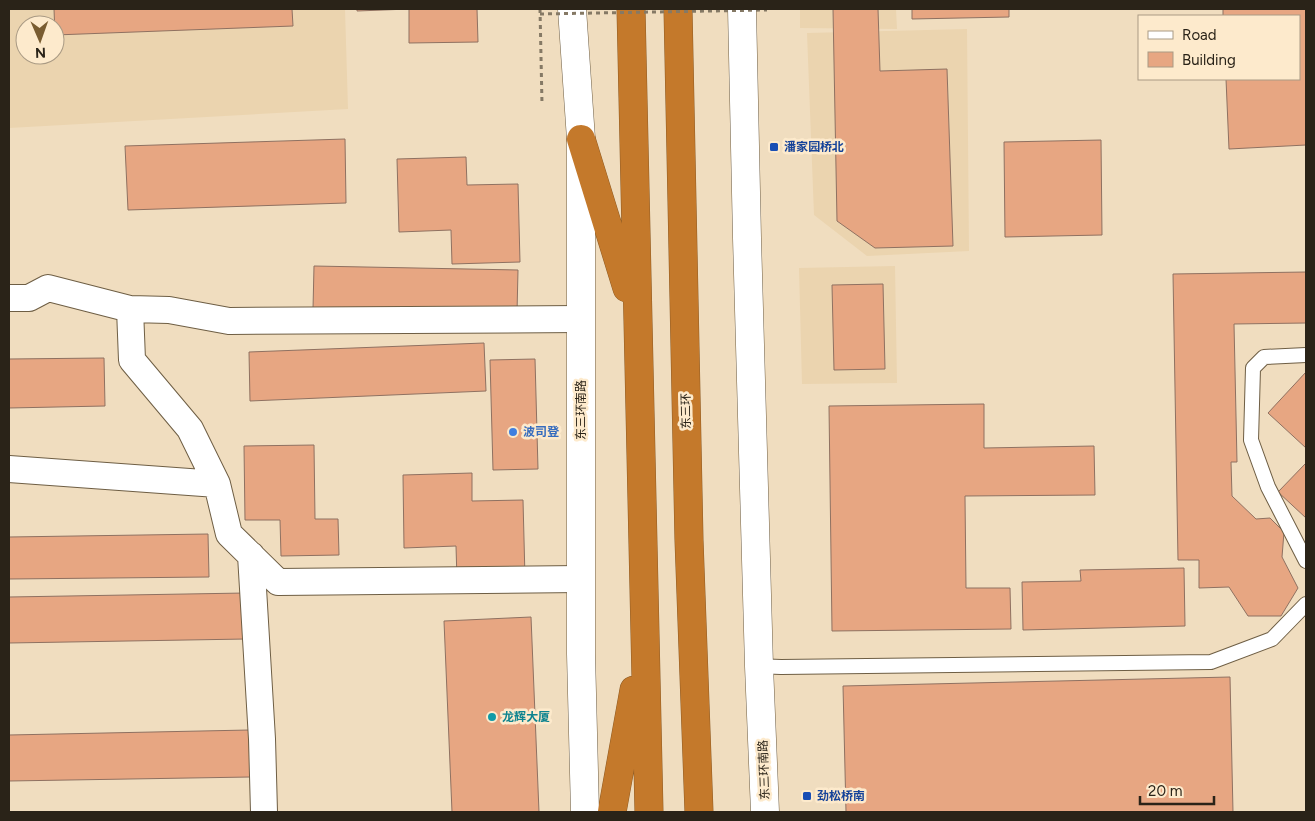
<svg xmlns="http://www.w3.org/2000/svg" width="1315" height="821" viewBox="0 0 1315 821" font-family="Figtree,'Noto Sans SC',sans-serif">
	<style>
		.built { fill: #ebd4af; fill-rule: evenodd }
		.building { fill: #e7a682; stroke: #8f7161 }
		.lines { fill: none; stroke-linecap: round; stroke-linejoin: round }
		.lane-casing { stroke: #6e5e44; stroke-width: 16 }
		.street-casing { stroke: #6e5e44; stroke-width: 28 }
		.secondary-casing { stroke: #6e5e44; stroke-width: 29 }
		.highway-casing { stroke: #8e5b24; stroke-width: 29 }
		.path { stroke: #857965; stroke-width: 3; stroke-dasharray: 4 4; stroke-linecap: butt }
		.lane { stroke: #fff; stroke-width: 14 }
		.street { stroke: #fff; stroke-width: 26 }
		.secondary { stroke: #fff; stroke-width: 28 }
		.highway { stroke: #c4792b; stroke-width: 28 }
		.path-bridge { stroke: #857965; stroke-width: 3; stroke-dasharray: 4 4; stroke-linecap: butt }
		.transit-dot { fill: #1a4fb4; stroke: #fdeacc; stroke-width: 2 }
		.shop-dot { fill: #3f7fe0; stroke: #fdeacc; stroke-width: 2 }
		.culture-dot { fill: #0f9aa8; stroke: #fdeacc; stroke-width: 2 }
		.labels { text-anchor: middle; stroke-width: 5; stroke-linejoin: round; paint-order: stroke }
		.transit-label { font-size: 12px; font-weight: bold; fill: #164399; stroke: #fdeacc; text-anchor: start }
		.street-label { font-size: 12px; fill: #2a2318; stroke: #fdeacc }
		.shop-label { font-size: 12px; font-weight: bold; fill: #366cbe; stroke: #fdeacc; text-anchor: start }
		.culture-label { font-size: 12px; font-weight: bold; fill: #0d838f; stroke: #fdeacc; text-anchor: start }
	</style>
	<rect width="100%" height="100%" fill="#f0ddbf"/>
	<!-- built -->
	<path class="built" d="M9 9H345L348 109 9 128ZM25 25H55V55H25Z
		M800 9H896L897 29 800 28Z
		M967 29 969 251 867 256 814 215 807 33Z
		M895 266 897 383 802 384 799 268Z"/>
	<!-- building -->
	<path class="building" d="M54 9H292L293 26 55 35Z
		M357 9H477L478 42 409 43V9L357 11Z
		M833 9H878L880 71 947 69 953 246 875 248 837 221Z
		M912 9H1009V17L912 19Z
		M1223 9H1306V145L1229 149 1226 79H1299V16H1223Z
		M345 139 346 203 128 210 125 146Z
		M1101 140 1102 235 1005 237 1004 142Z
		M466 157 467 185 518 184 520 262 452 264 451 230 399 232 397 159Z
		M314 266 518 270 517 313 313 309Z
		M1306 272V323L1234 324 1237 462H1231L1232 496 1256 519 1270 518 1284 532 1282 557 1298 588 1281 616H1248L1229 587 1199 588V560H1178L1173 274Z
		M883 284 885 369 834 370 832 285Z
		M484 343 486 391 250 401 249 352Z
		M104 358 105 406 9 408V359Z
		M535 359 538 469 493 470 490 360Z
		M1306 372V448L1268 413Z
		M984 404V448L1094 446 1095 495 965 496 966 588H1010L1011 629 832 631 829 406Z
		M314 445 315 519H338L339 555 281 556 280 520H245L244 446Z
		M1306 463V518L1278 492Z
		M472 473V501L523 500 525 578 457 580 456 546 404 548 403 475Z
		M208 534 209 577 9 579V537Z
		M1184 568 1185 626 1023 630 1022 582 1081 581 1080 570Z
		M245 593 246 639 9 643V597Z
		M531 617 539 812H452L444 621Z
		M1230 677 1233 812H846L843 686Z
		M249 730 250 777 9 781V735Z"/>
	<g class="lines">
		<defs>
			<path id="lane" d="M1306 355 1264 357 1253 368 1251 440 1268 487 1306 561
				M759 666 781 667 1211 662 1272 639 1306 604"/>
			<path id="street" d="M9 298H29L48 288 130 309 169 310 229 321 581 319
				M130 309 132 360 190 429 217 484
				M9 469 217 484 229 534 278 582 581 579
				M251 555 262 739 264 812"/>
			<path id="secondary" d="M572 9 581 139V654L585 812
				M742 9 747 238 759 666 765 812"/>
			<path id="highway" d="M631 9 649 812
				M678 9 689 540 699 812
				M581 139 627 288
				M612 812 634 690"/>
		</defs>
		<!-- lane casing -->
		<use href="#lane" class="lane-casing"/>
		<!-- street casing -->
		<use href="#street" class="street-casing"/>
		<!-- secondary casing -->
		<use href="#secondary" class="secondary-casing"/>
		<!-- highway casing -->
		<use href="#highway" class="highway-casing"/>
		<!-- path -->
		<path class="path" d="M540 9 542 104"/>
		<!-- lane -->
		<use href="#lane" class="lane"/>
		<!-- street -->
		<use href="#street" class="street"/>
		<!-- secondary -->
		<use href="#secondary" class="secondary"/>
		<!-- highway -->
		<use href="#highway" class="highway"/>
		<!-- path-bridge -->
		<path class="path-bridge" d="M540 14 767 10"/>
	</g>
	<!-- markers -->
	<g class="transit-dot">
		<rect x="769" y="142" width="10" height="10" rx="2.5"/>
		<rect x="802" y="791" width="10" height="10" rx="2.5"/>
	</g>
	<circle class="shop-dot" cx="513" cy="432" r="5"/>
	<circle class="culture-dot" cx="492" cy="717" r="5"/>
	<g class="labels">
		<!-- transit labels -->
		<g class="transit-label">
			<text x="784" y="151">潘家园桥北</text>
			<text x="817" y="800">劲松桥南</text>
		</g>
		<!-- street labels -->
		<g class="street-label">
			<text transform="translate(581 410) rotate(-90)" y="4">东三环南路</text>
			<text transform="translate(686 411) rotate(-91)" y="4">东三环</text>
			<text transform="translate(764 770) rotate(-92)" y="4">东三环南路</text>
		</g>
		<!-- shop labels -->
		<g class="shop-label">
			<text x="523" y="436">波司登</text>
		</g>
		<!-- culture labels -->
		<g class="culture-label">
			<text x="502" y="721">龙辉大厦</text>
		</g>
	</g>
	<!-- border -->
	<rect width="1315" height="821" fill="none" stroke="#2a2318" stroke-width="20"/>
	<!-- legend -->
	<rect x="1138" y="15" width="162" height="65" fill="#fdeacc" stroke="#a99a84"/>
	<rect x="1148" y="31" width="25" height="8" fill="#ffffff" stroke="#a99a84"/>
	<text x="1182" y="40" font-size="15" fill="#2a2318">Road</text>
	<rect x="1148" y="52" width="25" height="15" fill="#e7a682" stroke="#a99a84"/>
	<text x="1182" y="65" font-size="15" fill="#2a2318">Building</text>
	<!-- north arrow -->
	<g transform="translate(40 40) rotate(178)"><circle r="24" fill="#fdeacc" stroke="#a99a84"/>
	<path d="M0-4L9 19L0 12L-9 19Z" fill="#795c30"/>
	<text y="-8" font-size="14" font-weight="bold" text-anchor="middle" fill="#2a2318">N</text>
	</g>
	<!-- scale -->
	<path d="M1140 796v8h74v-8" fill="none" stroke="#2a2318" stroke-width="2.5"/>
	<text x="1148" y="796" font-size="15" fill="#2a2318" stroke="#fdeacc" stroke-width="4" paint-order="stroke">20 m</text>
</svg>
